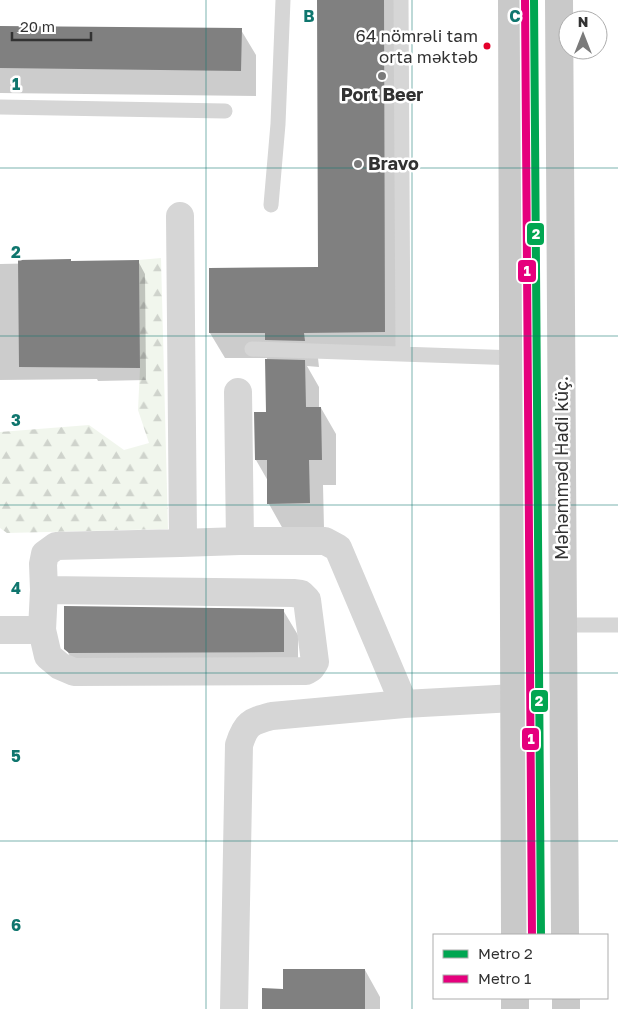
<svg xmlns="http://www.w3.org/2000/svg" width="618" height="1009" viewBox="0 0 618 1009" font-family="'Golos Text',sans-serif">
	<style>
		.forest { fill: url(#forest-firs) }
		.shadow { fill: #0003 }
		.building { fill: #808080 }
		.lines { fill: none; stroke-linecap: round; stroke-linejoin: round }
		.lane { stroke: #d6d6d6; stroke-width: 15 }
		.street { stroke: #d6d6d6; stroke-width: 28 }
		.primary { stroke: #c9c9c9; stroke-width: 28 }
		.metro-1-casing { stroke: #fff; stroke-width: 11 }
		.metro-2-casing { stroke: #fff; stroke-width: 11 }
		.metro-1 { stroke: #00a651; stroke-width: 8 }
		.metro-2 { stroke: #e5007d; stroke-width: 8 }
		.grid { fill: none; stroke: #0f766e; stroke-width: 1; stroke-opacity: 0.55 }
		.bus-dot { fill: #e4002b; stroke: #fff; stroke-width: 2 }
		.poi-dot { fill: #7a7a7a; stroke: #fff; stroke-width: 2 }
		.labels { text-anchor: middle; stroke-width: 5; stroke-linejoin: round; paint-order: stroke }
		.bus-label { font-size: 17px; fill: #323232; stroke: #fff; text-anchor: end }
		.poi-label { font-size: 18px; font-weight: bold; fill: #323232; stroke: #fff }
		.street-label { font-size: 18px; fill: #323232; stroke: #fff }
		.grid-label { font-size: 16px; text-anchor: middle; font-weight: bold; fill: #0f766e; stroke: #fff; stroke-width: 5; stroke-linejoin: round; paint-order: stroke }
		.line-badge { stroke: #fff; stroke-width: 2 }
		.badge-label { font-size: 14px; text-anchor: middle; font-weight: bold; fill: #fff }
	</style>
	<defs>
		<pattern id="forest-firs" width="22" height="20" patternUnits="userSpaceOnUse" patternTransform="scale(1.25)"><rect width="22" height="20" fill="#f1f6ed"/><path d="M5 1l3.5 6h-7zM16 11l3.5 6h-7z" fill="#cfd3cc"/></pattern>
	</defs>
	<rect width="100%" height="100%" fill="#fff"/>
	<!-- forest -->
	<path class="forest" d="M161 258 168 529 7 533 0 528V432L89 425 124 450 149 443 138 410 140 368 139 260Z"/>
	<!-- shadow -->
	<path class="shadow" d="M318 0H398L399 358H318L319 367 307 366 319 387V408H321L336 434V485H323L324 528 283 529 269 504 268 481 256 460 267 413V358H225L210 333 319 268Z
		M0 27 241 30 256 55V96L0 93Z
		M138 261 145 274 146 380 98 381 97 379 0 380V264Z
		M283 610 298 635V677L81 675 66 649Z
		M365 970 380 997V1009H264Z"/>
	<!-- building -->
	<path class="building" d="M317 0H384L385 332 304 333 305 341 265 340V333H209V268L318 267Z
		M0 26 242 28 241 71 0 68Z
		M71 259V261L139 260 140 368 19 367 18 260Z
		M265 359 305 360 306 407H321L322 460H309L310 503 267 504V460H255L254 412H266Z
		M64 606 284 609V652L69 653 64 649Z
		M283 969H365V1009H262V988L283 989Z"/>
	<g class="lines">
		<!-- lane -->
		<path class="lane" d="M401 0 403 354
			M0 107 225 111
			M271 205 278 124 283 0
			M252 349 514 358
			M563 625H618"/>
		<!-- street -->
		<path class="street" d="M238 392 240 541H325L338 548 404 704
			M180 543 240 541
			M44 590 293 593 301 594 307 600 315 662 311 668 306 671 74 672 60 666 48 656 42 630 44 590 43 564 45 554 56 546 180 543 183 537 180 216
			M0 630H42
			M234 1009 239 745C246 723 250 722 272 716L404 704 514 698"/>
		<!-- primary -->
		<path class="primary" d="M512 0 515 935
			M559 0 565 935
			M515 998V1009
			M566 998V1009"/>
		<defs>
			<path id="metro-1" d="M534 0 541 935"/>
			<path id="metro-2" d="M525 0 532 935"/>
		</defs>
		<!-- metro-1 casing -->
		<use href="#metro-1" class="metro-1-casing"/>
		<!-- metro-2 casing -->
		<use href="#metro-2" class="metro-2-casing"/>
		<!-- metro-1 -->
		<use href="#metro-1" class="metro-1"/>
		<!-- metro-2 -->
		<use href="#metro-2" class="metro-2"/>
	</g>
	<!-- grid -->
	<path class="grid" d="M206 0V1009M412 0V1009M0 168H618M0 336H618M0 505H618M0 673H618M0 841H618"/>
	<!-- markers -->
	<circle class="bus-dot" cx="487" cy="46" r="4.5"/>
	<g class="poi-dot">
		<circle cx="382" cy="76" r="5"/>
		<circle cx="358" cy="164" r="5"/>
	</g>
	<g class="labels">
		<!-- bus labels -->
		<g class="bus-label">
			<text x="478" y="42">64 nömrəli tam<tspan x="478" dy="21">orta məktəb</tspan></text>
		</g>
		<!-- poi labels -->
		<g class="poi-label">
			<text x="382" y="101">Port Beer</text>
			<text x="368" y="170" text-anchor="start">Bravo</text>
		</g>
		<!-- street labels -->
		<g class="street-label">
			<text transform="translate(562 468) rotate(-90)" y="6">Məhəmməd Hadi küç.</text>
		</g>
	</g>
	<g class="grid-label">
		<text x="309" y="22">B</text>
		<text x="515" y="22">C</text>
		<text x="16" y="90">1</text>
		<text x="16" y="258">2</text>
		<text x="16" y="426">3</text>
		<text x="16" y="594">4</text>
		<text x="16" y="762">5</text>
		<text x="16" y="931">6</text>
	</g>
	<g class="line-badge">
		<rect x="526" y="222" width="19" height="24" rx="5" fill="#00a651"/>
		<rect x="517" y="259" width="20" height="24" rx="5" fill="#e5007d"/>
		<rect x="530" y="689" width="19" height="24" rx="5" fill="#00a651"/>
		<rect x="521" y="727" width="19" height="24" rx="5" fill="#e5007d"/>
	</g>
	<g class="badge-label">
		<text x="536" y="239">2</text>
		<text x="527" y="276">1</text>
		<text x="539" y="706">2</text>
		<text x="531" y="744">1</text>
	</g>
	<!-- legend -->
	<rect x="433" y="934" width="175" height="65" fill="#ffffff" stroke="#adadad"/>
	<rect x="443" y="950" width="25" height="8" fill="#00a651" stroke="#adadad"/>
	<text x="478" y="959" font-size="15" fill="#323232">Metro 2</text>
	<rect x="443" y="975" width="25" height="8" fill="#e5007d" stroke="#adadad"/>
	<text x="478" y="984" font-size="15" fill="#323232">Metro 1</text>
	<!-- north arrow -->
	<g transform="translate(583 35)"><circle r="24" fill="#ffffff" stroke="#adadad"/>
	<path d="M0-4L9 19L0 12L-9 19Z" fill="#7a7a7a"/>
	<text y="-8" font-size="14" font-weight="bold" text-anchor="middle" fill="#323232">N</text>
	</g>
	<!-- scale -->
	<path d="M12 32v8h79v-8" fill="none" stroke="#323232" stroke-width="2.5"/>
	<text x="20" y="32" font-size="15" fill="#323232" stroke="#ffffff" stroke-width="4" paint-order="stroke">20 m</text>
</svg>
